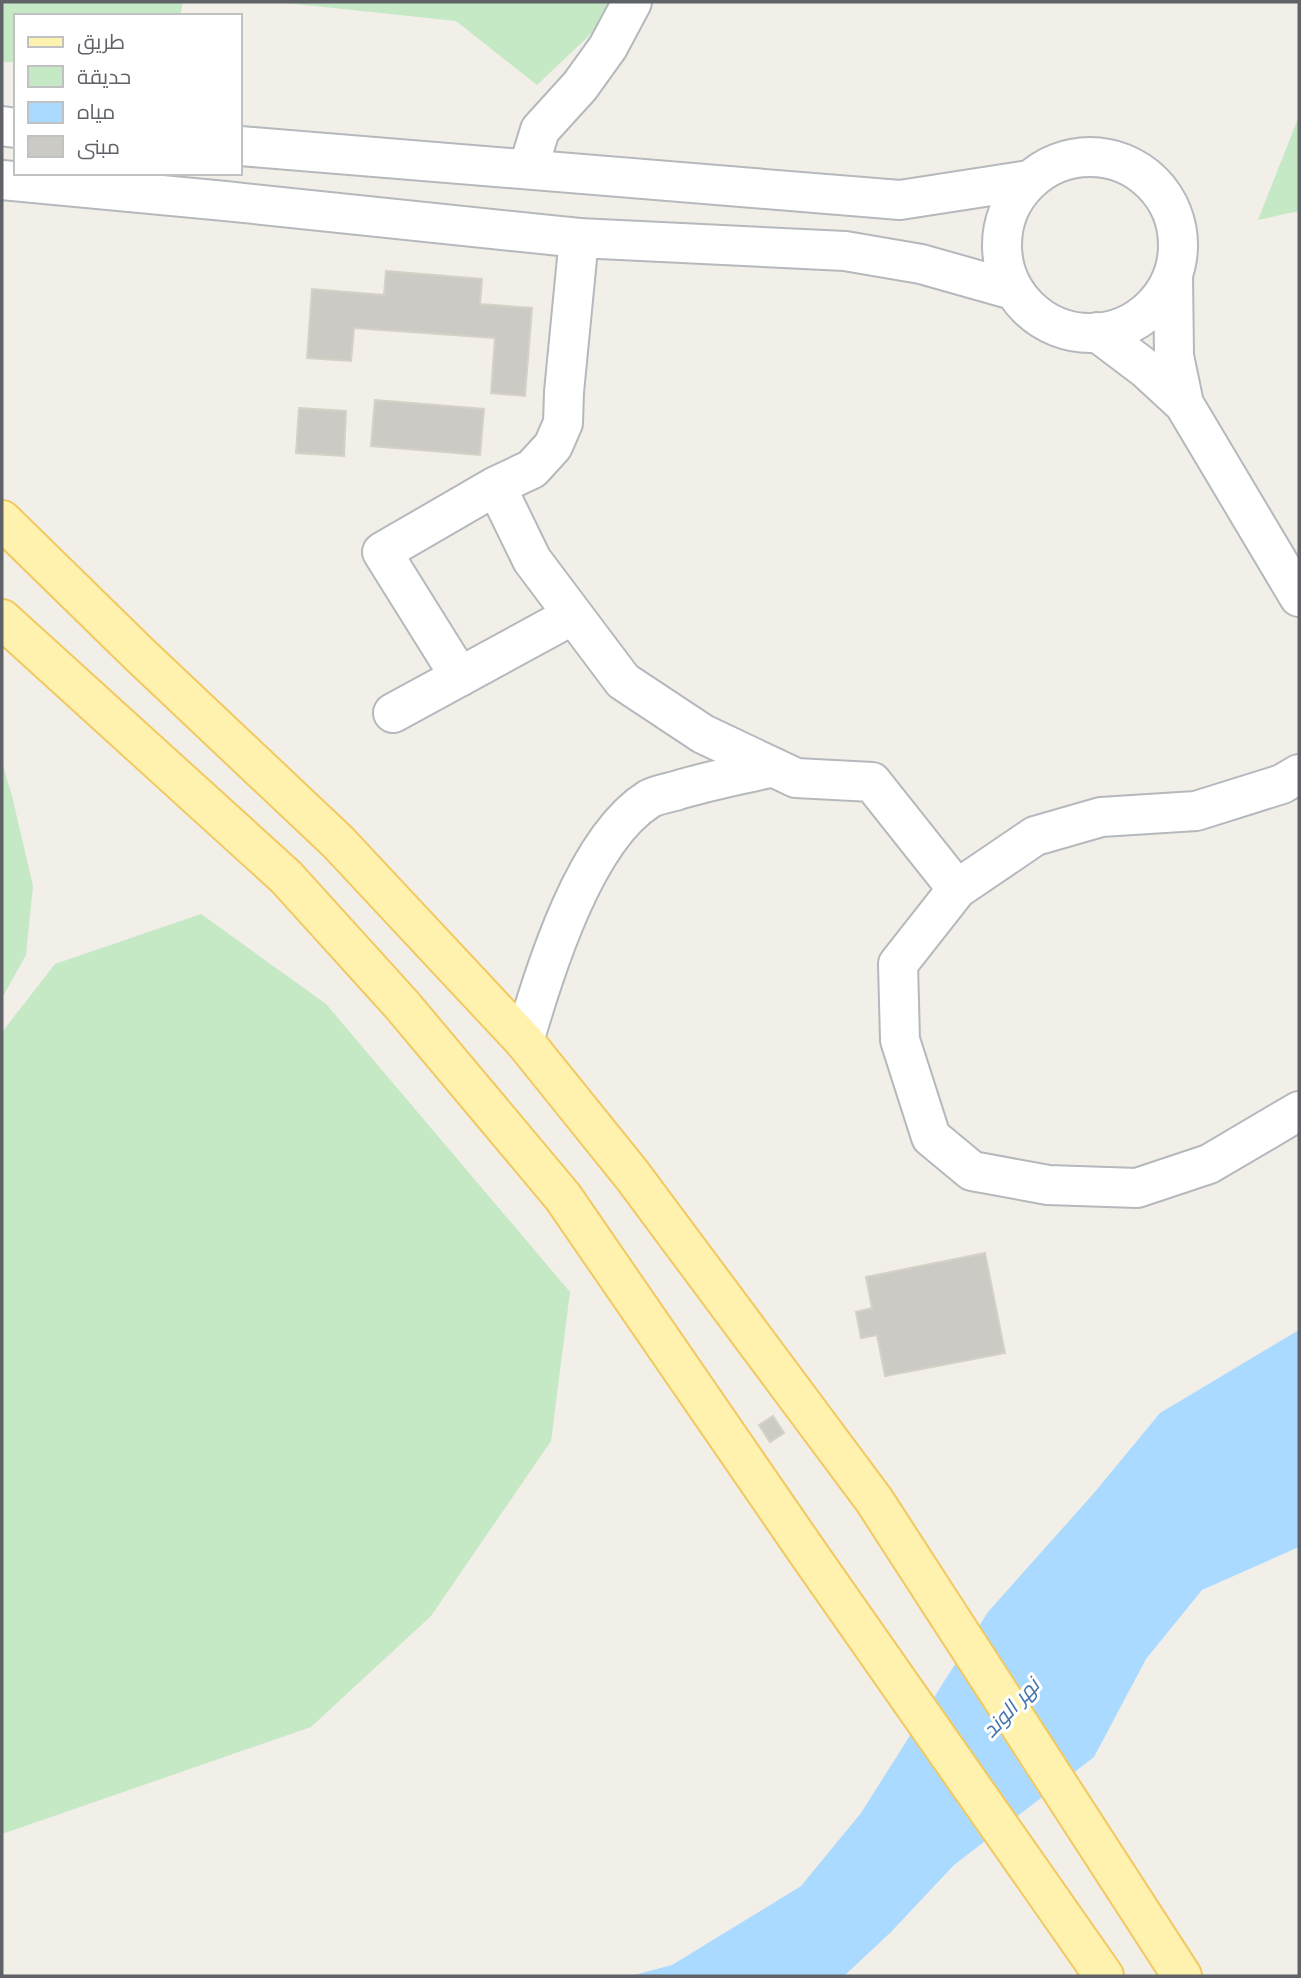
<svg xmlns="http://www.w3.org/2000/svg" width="1301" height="1978" viewBox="0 0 1301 1978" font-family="Helvetica,Cairo,sans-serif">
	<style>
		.green { fill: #c5e8c5 }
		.water { fill: #aadaff }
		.building { fill: #cccac5; stroke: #d6d1c6; stroke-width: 2 }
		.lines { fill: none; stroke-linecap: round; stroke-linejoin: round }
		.minor-casing { stroke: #b5b8bc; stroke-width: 42 }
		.tertiary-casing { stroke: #b5b8bc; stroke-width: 42 }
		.primary-casing { stroke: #f2c960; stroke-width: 42 }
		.minor { stroke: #fff; stroke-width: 38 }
		.tertiary { stroke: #fff; stroke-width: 38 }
		.primary { stroke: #fff2af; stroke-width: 38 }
		.labels { text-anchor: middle; stroke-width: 6; stroke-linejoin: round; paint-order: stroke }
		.water-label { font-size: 21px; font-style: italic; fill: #4174aa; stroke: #fff }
	</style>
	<rect width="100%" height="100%" fill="#f1efe8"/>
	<!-- green -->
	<path class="green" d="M2 2H183L180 16H16V62H2Z
		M277 2H609L596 29 537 85 456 21Z
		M1299 116V211L1258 220Z
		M2 762 12 796 33 886 26 955 2 998Z
		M201 914 326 1004 570 1292 551 1441 431 1616 311 1727 2 1834V1032L55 964Z"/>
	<!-- water -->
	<path class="water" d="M1299 1330V1547L1202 1590 1146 1659 1094 1757 954 1865 890 1933 844 1976H630L672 1965 801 1886 861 1813 988 1612 1094 1493 1160 1413Z"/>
	<!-- building -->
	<path class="building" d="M386 271 482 279 480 304 532 308 525 396 491 393 495 338 354 328 351 361 307 358 312 289 384 295Z
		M375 400 484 409 480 455 371 446Z
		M299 408 346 411 344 456 296 453Z
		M985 1253 1005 1353 885 1376 877 1335 861 1338 856 1312 872 1308 866 1277Z
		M773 1416 784 1433 770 1442 759 1425Z"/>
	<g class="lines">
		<defs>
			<path id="minor" d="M528 169 540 130 580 86 608 47 632 2
				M579 238 564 392 563 423 553 446 532 469 496 486 532 560 623 681 703 734 796 778 872 782 957 889
				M460 677 382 552 496 486
				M393 713 573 615
				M1299 774 1282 784 1196 811 1101 817 1035 836 957 889 898 964 900 1040 931 1137 972 1171 1048 1185 1137 1188 1209 1164 1299 1111
				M524 1041C545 971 584 840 649 799 656 795 667 793 675 791 707 781 740 775 773 767"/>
			<path id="tertiary" d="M2 126 16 128
				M240 146 900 200 1029 180
				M1002 245a88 88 0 1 1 176 0a88 88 0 1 1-176 0Z
				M2 180 225 201 579 238 845 251 921 264 1013 290
				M1173 275 1174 356 1184 404
				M1097 332 1146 369 1184 404 1299 597"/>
			<path id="primary" d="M2 520 139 654 338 842 524 1041 632 1175 874 1500 1182 1976
				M2 619 286 877 402 1005 563 1197 808 1553 1104 1976"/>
		</defs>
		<!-- minor casing -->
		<use href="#minor" class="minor-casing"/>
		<!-- tertiary casing -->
		<use href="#tertiary" class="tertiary-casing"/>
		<!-- primary casing -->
		<use href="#primary" class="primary-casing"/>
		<!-- minor -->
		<use href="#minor" class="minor"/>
		<!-- tertiary -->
		<use href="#tertiary" class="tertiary"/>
		<!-- primary -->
		<use href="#primary" class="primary"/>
	</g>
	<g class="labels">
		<!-- water labels -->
		<g class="water-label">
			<text transform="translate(1011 1708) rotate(-47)" y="7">نهر الوند</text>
		</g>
	</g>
	<!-- border -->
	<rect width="1301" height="1978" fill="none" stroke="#5f6368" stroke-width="7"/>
	<!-- legend -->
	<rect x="14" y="14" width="228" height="161" fill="#ffffff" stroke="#bfc1c3" stroke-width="2"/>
	<rect x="28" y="37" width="35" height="10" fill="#fff2af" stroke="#bfc1c3" stroke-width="2"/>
	<text x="77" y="49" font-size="21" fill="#5f6368">طريق</text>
	<rect x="28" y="66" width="35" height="21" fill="#c5e8c5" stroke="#bfc1c3" stroke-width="2"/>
	<text x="77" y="84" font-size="21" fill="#5f6368">حديقة</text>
	<rect x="28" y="102" width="35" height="21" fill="#aadaff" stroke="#bfc1c3" stroke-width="2"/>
	<text x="77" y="119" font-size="21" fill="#5f6368">مياه</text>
	<rect x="28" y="136" width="35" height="21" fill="#cccac5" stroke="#bfc1c3" stroke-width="2"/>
	<text x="77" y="154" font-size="21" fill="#5f6368">مبنى</text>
</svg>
